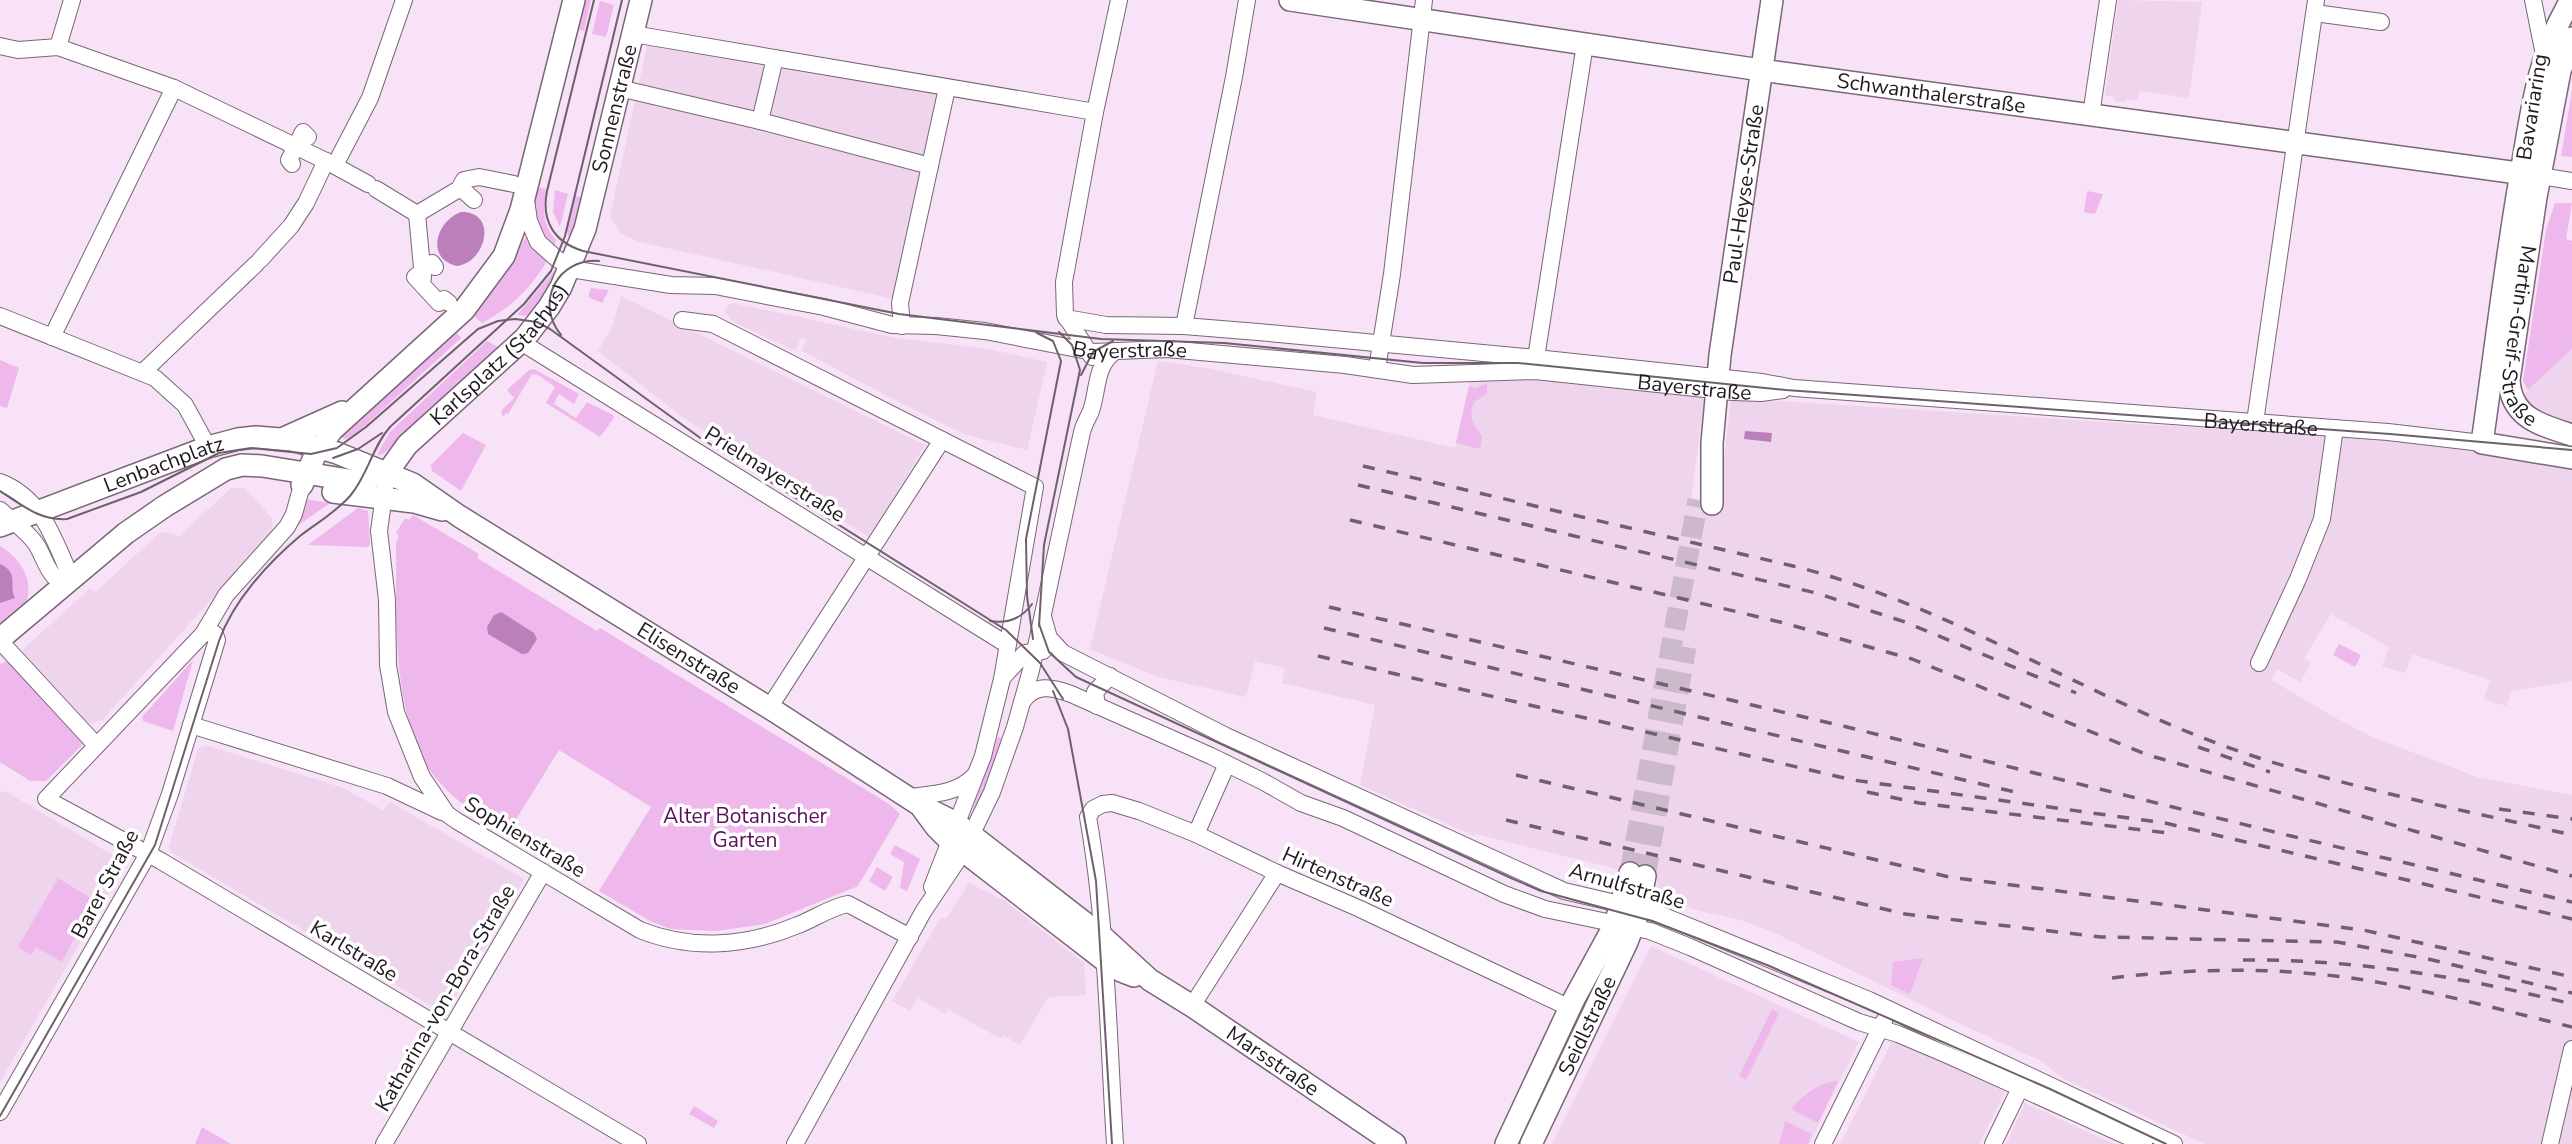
<svg xmlns="http://www.w3.org/2000/svg" width="2572" height="1144" viewBox="0 0 2572 1144" font-family="'Nunito Sans',sans-serif">
	<style>
		.built { fill: #efd4ee }
		.green { fill: #eeb8ed }
		.water { fill: #bb80bb }
		.lines { fill: none; stroke-linecap: round; stroke-linejoin: round }
		.major-tunnel { stroke: #ccbacc; stroke-width: 21; stroke-dasharray: 21 10; stroke-linecap: butt }
		.minor-casing { stroke: #796678; stroke-width: 18 }
		.major-casing { stroke: #796678; stroke-width: 24 }
		.minor { stroke: #fff; stroke-width: 16 }
		.major { stroke: #fff; stroke-width: 21 }
		.tram { stroke: #6e616d; stroke-width: 2 }
		.rail { stroke: #6e616d; stroke-width: 3.5; stroke-dasharray: 12 12; stroke-linecap: butt }
		.labels { text-anchor: middle; stroke-width: 7; stroke-linejoin: round; paint-order: stroke }
		.street-label { font-size: 21px; fill: #211920; stroke: #fff }
		.park-label { font-size: 21px; fill: #5a105b; stroke: #fff }
	</style>
	<rect width="100%" height="100%" fill="#f7e2f7"/>
	<!-- built -->
	<path class="built" d="M2118 0 2202 2 2189 98 2140 91 2138 100 2126 99 2125 102 2114 101V97L2105 95Z
		M649 37 938 92 899 300 640 242 621 234 610 216Z
		M621 296 925 445 870 538 685 419 598 351 612 327Z
		M733 303 896 338 988 349 1047 362 1027 450 966 435 895 400 802 351 806 340 801 338 795 351 732 321 725 311 727 306Z
		M2572 349V428L2537 416 2520 398Z
		M1158 361 1206 368 1317 392 1313 415 1455 448 1471 376 1514 373 1705 394 1691 498 1719 505 1731 398 2341 437 2466 448 2572 464V681L2512 691 2506 706 2484 699 2490 680 2412 654 2405 673 2382 666 2389 647 2331 614 2304 658 2311 663 2300 682 2277 669 2271 680 2332 716 2370 736 2477 777 2572 795V1144H2205L2062 1078 2041 1061 1967 1027 1777 934 1741 920 1696 910 1661 898 1657 891V879L1475 834 1474 836 1360 785 1375 705 1282 683 1285 668 1255 661 1246 697 1159 677 1090 649Z
		M231 488H245L272 518 273 532 102 720 87 724 19 653 90 588 96 592 160 532 174 534 178 537Z
		M205 745 341 787 383 810 390 802 524 879 445 1014 171 852 169 847 198 749Z
		M5 791 126 863 0 1082V793Z
		M969 883 1005 901 1084 963 1086 995 1048 997 1020 1045 1003 1035 1001 1039 948 1009 945 1014 918 998 910 1011 892 1001 941 917 946 919Z
		M1651 946 1859 1042 1809 1144H1552Z
		M1894 1038 2005 1092 1979 1144H1840Z
		M2025 1103 2114 1144H2006Z"/>
	<!-- green -->
	<path class="green" d="M583 0H591L584 31 576 29Z
		M600 1 614 5 606 37 592 34Z
		M2572 91V157L2561 156Z
		M536 187 546 189C543 209 542 224 556 240L553 249C535 230 531 213 536 187Z
		M555 190 568 194 560 227 553 212Z
		M2087 191 2103 194 2095 214 2084 212Z
		M575 196 584 198 573 239 568 235 567 231Z
		M2555 203H2572L2566 239 2572 241V349L2528 390 2523 381 2546 230Z
		M526 236 547 261C530 289 511 308 482 323L472 314 503 278Z
		M555 270 558 271 529 316 517 315Z
		M591 288 609 290 602 303 588 297Z
		M456 332 461 338 355 435 345 439 341 437Z
		M487 341 500 348 383 454 377 455 390 432Z
		M0 360 19 368 7 408 0 406Z
		M534 369 579 394 574 404 559 394 554 404 576 418 587 402 613 415 614 418 600 437 546 403 555 387 538 375 532 374 508 414 506 413 503 417 501 411 514 398 507 390 529 370Z
		M1487 383V394L1474 402C1468 418 1473 423 1482 436L1480 449 1456 443 1469 386 1475 388Z
		M463 433 486 445 461 491 432 471 431 465Z
		M305 499 330 503 293 529Z
		M358 508 368 511 370 544 368 547 308 545Z
		M413 515 479 554 477 558 597 631 600 628 889 804 900 814 858 886 765 924 716 931 670 929 650 921 599 891 651 807 559 750 507 834C476 815 446 795 426 765 421 757 418 748 415 740 392 677 397 608 396 542L399 536 396 533 405 518 409 520Z
		M0 546C19 557 35 580 26 603 21 613 8 624 0 632Z
		M2339 644 2361 655 2355 667 2333 655Z
		M11 660 86 741 46 781H30L0 762V664Z
		M193 660 173 731 143 721 142 717Z
		M998 737 1005 739 977 811 973 809Z
		M895 845 920 859 907 891 900 888 904 862 890 854Z
		M877 867 893 877 885 891 869 881Z
		M58 878 94 900 62 962 36 947 31 955 18 947Z
		M1923 958 1910 994 1891 985 1893 962Z
		M1772 1009 1779 1013 1746 1080 1739 1076Z
		M1838 1081 1818 1123 1791 1109C1804 1095 1818 1082 1838 1081Z
		M694 1106 718 1121 714 1128 689 1114Z
		M1785 1121 1812 1134 1808 1144H1779Z
		M202 1127 231 1144H195Z"/>
	<!-- water -->
	<path class="water" d="M461 212C498 211 487 262 457 266 425 259 436 221 461 212Z
		M1745 431 1772 433 1771 442 1744 439Z
		M0 564C20 573 8 585 15 598L0 603Z
		M501 612 534 633 537 639 528 653 522 654 488 634 487 627 494 615Z"/>
	<g class="lines">
		<!-- major-tunnel -->
		<path class="major-tunnel" d="M1630 873 1698 500
			M1645 876 1686 647"/>
		<defs>
			<g id="minor">
				<path d="M2533 0 2544 55"/>
				<path d="M2315 13 2381 22"/>
				<path d="M633 34 1095 112"/>
				<path d="M0 46 18 50 58 47 174 88 326 161 368 184"/>
				<path d="M58 47 72 0"/>
				<path d="M619 88 760 121 930 166"/>
				<path d="M2091 115 2108 0"/>
				<path d="M760 121 775 58"/>
				<path d="M292 164 289 160 303 132 308 137"/>
				<path d="M335 165 370 98 404 0"/>
				<path d="M2540 176 2572 181"/>
				<path d="M376 189 417 214"/>
				<path d="M463 190 474 200"/>
				<path id="s1" d="M526 200 529 221 538 242 557 259 577 270 671 285 715 286 824 307 892 325 936 326 985 331 1093 352 1167 349 1345 365 1413 375 1535 371 1733 392 1761 393 1783 390"/>
				<path d="M260 260 291 226 306 203 326 161"/>
				<path d="M435 267 432 263 415 277 439 303 444 299 449 303"/>
				<path d="M423 278 417 214 459 189 464 180 479 177 514 184"/>
				<path d="M0 316 155 378 185 405 208 447"/>
				<path d="M1066 318 1106 325 1184 326 1258 332 1536 358 1762 382 1794 388 2388 432 2482 443"/>
				<path d="M682 320 713 324 1035 487 1002 679 983 756 932 887"/>
				<path d="M902 326 900 303 947 88"/>
				<path d="M1184 326 1234 77 1247 0"/>
				<path d="M52 337 174 88"/>
				<path d="M521 342 1006 644"/>
				<path d="M1092 357 1065 315 1064 282 1095 112 1119 0"/>
				<path d="M1536 358 1585 44"/>
				<path d="M1377 369 1392 274 1424 0"/>
				<path d="M143 372 256 264"/>
				<path d="M2255 422 2316 0"/>
				<path d="M387 473 379 531 387 600 388 665 396 712 422 777 447 814 457 821 640 930C692 951 748 946 798 925 814 919 831 907 848 904L910 937"/>
				<path d="M0 482C42 498 55 541 71 578"/>
				<path d="M302 485 294 514 287 527 226 595 203 634 46 799 161 861 638 1144"/>
				<path d="M0 510C12 521 27 531 36 544 46 560 47 575 64 584"/>
				<path d="M1043 617 1049 638 1063 653 1226 736 1564 891 1654 912 1869 1000 2174 1144"/>
				<path d="M0 641 96 745"/>
				<path d="M2259 663 2298 579 2322 519 2335 428"/>
				<path d="M1003 677 1025 653 1043 651"/>
				<path d="M1022 702C1035 683 1052 687 1071 694L1211 756 1262 781 1301 803 1343 818 1504 894 1545 909 1650 931 1690 947 1859 1022 1898 1034 1952 1057 2144 1144"/>
				<path d="M1097 706 1095 692 1110 676"/>
				<path d="M769 708 942 440"/>
				<path d="M191 725 387 786 442 812"/>
				<path d="M909 797C933 794 957 794 974 776"/>
				<path d="M1196 834 1227 764"/>
				<path d="M1192 1006 1277 873"/>
				<path d="M0 1112 148 854 170 794 217 640 215 634 210 632 203 634"/>
				<path d="M384 1144 543 872"/>
				<path d="M795 1144 923 912 963 852 992 792 1015 727 1031 670 1082 432C1084 424 1088 418 1091 411 1098 391 1095 367 1113 353"/>
				<path d="M1115 1144C1108 1035 1107 925 1088 817L1093 809 1103 804 1112 803 1139 811 1196 834 1277 873 1358 908 1570 1008"/>
				<path d="M1823 1144 1884 1021"/>
				<path d="M1993 1144 2024 1080"/>
				<path d="M2550 1144 2572 1049"/>
			</g>
			<g id="major">
				<path id="s2" d="M1290 0 1761 70 2540 176"/>
				<path d="M2571 0C2537 57 2532 109 2521 173 2505 263 2495 353 2482 443L2572 458"/>
				<path id="s3" d="M2572 38 2560 71 2536 197 2509 380C2511 418 2541 425 2572 435"/>
				<path d="M284 438 342 412"/>
				<path id="s4" d="M387 473 407 445 525 338 549 307 561 287 585 229 641 0"/>
				<path d="M302 485 316 453 332 430 464 310 504 256 521 210 574 0"/>
				<path d="M333 492 414 502 442 510"/>
				<path id="s5" d="M1712 504V443L1720 355 1772 0"/>
				<path id="s6" d="M0 526 208 447 238 439 256 437 292 440 337 453 413 484 459 516 776 712 918 804 956 823 1103 937 1150 980 1192 1006 1395 1144"/>
				<path d="M0 639 126 533 165 506 226 469 242 465 262 466 355 481 387 473"/>
				<path d="M922 808 936 827 949 840 1104 960 1121 971 1134 976"/>
				<path d="M1506 1144 1574 999 1615 924 1630 873"/>
				<path id="s7" d="M1531 1144 1627 942 1637 916 1645 876"/>
			</g>
		</defs>
		<!-- minor casing -->
		<use href="#minor" class="minor-casing"/>
		<!-- major casing -->
		<use href="#major" class="major-casing"/>
		<!-- minor -->
		<use href="#minor" class="minor"/>
		<!-- major -->
		<use href="#major" class="major"/>
		<!-- tram -->
		<g class="tram">
			<path id="s8" d="M594 0 547 191C541 221 554 242 583 251L899 314 1101 339 1224 343 1423 363H1518L1786 390 2390 434 2572 450"/>
			<path d="M561 335C534 302 558 258 599 261"/>
			<path d="M1081 375 1093 352 1113 341"/>
			<path d="M333 458 358 449 382 433"/>
			<path d="M0 491C22 505 40 521 67 519L141 492 219 453 251 448 311 454 337 448 366 427 478 329 498 321 515 319 537 322 550 329 699 437 1006 630 1040 663 1063 699"/>
			<path d="M990 621C1008 624 1022 618 1032 604"/>
			<path d="M1039 624 1049 652 1076 677 1511 878 1541 891 1652 921 1767 965 2050 1089 2166 1144"/>
			<path d="M1039 626 1044 545 1080 370 1072 345 1059 332"/>
			<path d="M1033 639 1027 596 1026 539 1061 361 1053 341 1037 333"/>
			<path d="M1053 691 1068 729 1096 881 1112 1144"/>
			<path d="M0 1116 155 845 219 641C233 601 268 563 300 536 317 523 336 512 350 496 368 475 372 447 390 427L524 304 551 271 565 236 622 0"/>
		</g>
		<!-- rail -->
		<path class="rail" d="M1363 466 1793 566C1938 602 2065 684 2203 738 2318 783 2451 807 2572 835
			M1358 485 1816 593 1905 622 2076 693
			M1350 520 1780 622 1912 659 2148 755 2572 876
			M1329 607 1847 727 2291 836 2572 902
			M1324 628 2019 793
			M1318 656 1853 780 2165 823 2572 919
			M2198 747 2270 772
			M1516 775 1949 877 2363 930 2572 977
			M1867 792 1919 803 2176 834
			M2499 809 2572 819
			M1506 820 1905 914 2101 937 2337 942 2428 959 2572 993
			M2243 960C2355 959 2463 977 2572 1004
			M2112 978C2194 968 2276 967 2358 979 2430 990 2501 1010 2572 1027"/>
	</g>
	<g class="labels">
		<!-- street labels -->
		<g class="street-label">
			<text dy="7" stroke="none"><textPath href="#s2" startOffset="648">Schwanthalerstraße</textPath></text>
			<text transform="translate(2532 107) rotate(-81)" y="7">Bavariaring</text>
			<text dy="7" stroke="none"><textPath href="#s4" startOffset="443">Sonnenstraße</textPath></text>
			<text dy="7" stroke="none"><textPath href="#s5" startOffset="312">Paul-Heyse-Straße</textPath></text>
			<text dy="7" stroke="none"><textPath href="#s3" startOffset="306">Martin-Greif-Straße</textPath></text>
			<text dy="7" stroke="none"><textPath href="#s1" startOffset="653">Bayerstraße</textPath></text>
			<text dy="7" stroke="none"><textPath href="#s4" startOffset="164">Karlsplatz (Stachus)</textPath></text>
			<text dy="7" stroke="none"><textPath href="#s1" startOffset="1220">Bayerstraße</textPath></text>
			<text dy="7" stroke="none"><textPath href="#s8" startOffset="1964">Bayerstraße</textPath></text>
			<text dy="7" stroke="none"><textPath href="#s6" startOffset="175">Lenbachplatz</textPath></text>
			<text transform="translate(775 474) rotate(32)" y="7">Prielmayerstraße</text>
			<text dy="7" stroke="none"><textPath href="#s6" startOffset="763">Elisenstraße</textPath></text>
			<text transform="translate(525 837) rotate(31)" y="7">Sophienstraße</text>
			<text transform="translate(1338 877) rotate(24)" y="7">Hirtenstraße</text>
			<text transform="translate(105 884) rotate(-62)" y="7">Barer Straße</text>
			<text transform="translate(1627 886) rotate(16)" y="7">Arnulfstraße</text>
			<text transform="translate(354 951) rotate(31)" y="7">Karlstraße</text>
			<text transform="translate(445 998) rotate(-60)" y="7">Katharina-von-Bora-Straße</text>
			<text dy="7" stroke="none"><textPath href="#s7" startOffset="131">Seidlstraße</textPath></text>
			<text dy="7" stroke="none"><textPath href="#s6" startOffset="1474">Marsstraße</textPath></text>
		</g>
		<!-- park labels -->
		<g class="park-label">
			<text x="745" y="823">Alter Botanischer<tspan x="745" dy="24">Garten</tspan></text>
		</g>
	</g>
</svg>
